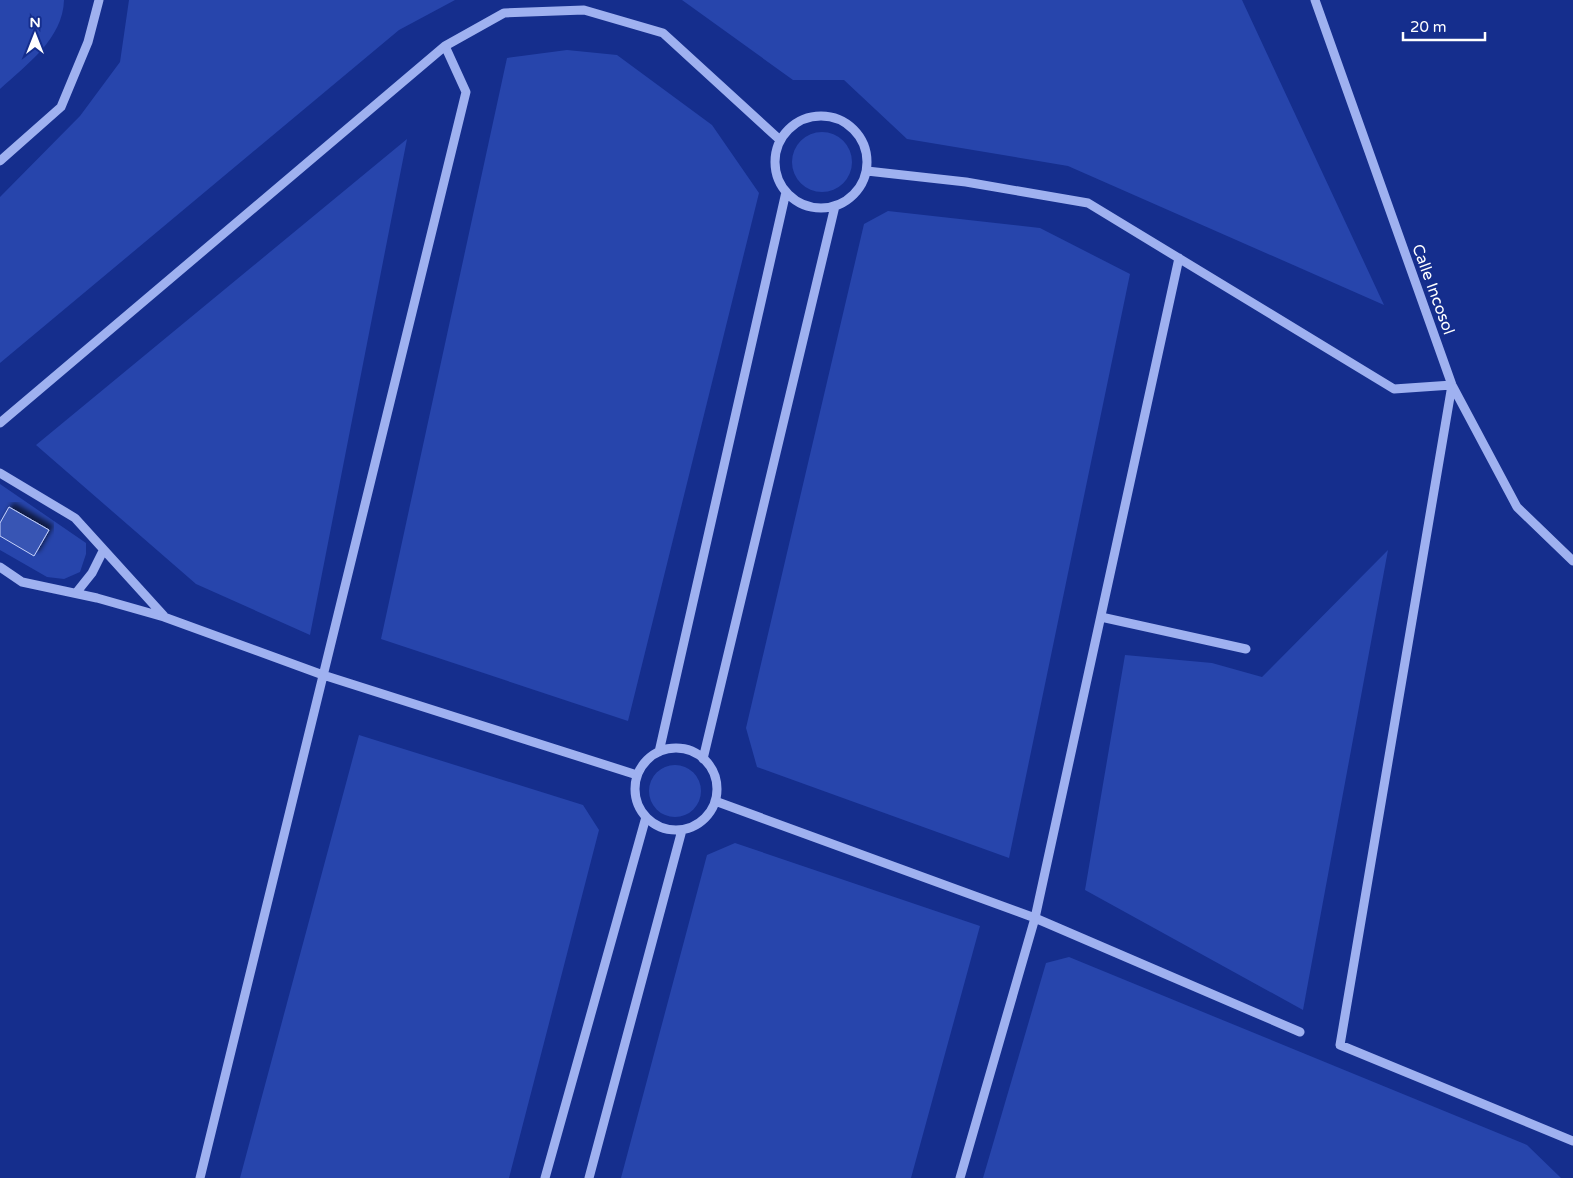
<svg xmlns="http://www.w3.org/2000/svg" width="1573" height="1178" viewBox="0 0 1573 1178" font-family="'Varela Round',sans-serif">
	<style>
		.green { fill: #2745ac }
		.building { fill: #3954b4; stroke: #c5d2fb; filter: url(#shadow) }
		.lines { fill: none; stroke-linecap: round; stroke-linejoin: round }
		.minor { stroke: #9fb1f0; stroke-width: 9 }
		.labels { text-anchor: middle; stroke-width: 4; stroke-linejoin: round; paint-order: stroke }
		.street-label { font-size: 16px; fill: #fff; stroke: #152e8d }
	</style>
	<defs>
		<filter id="shadow"><feDropShadow dx="4.5" dy="-4.5" stdDeviation="2.5" flood-color="#0009"/></filter>
	</defs>
	<rect width="100%" height="100%" fill="#152e8d"/>
	<!-- green -->
	<path class="green" d="M0 0H64C63 39 26 65 0 89Z
		M129 0H455L399 30 0 363V197L80 116 120 62Z
		M682 0H1242L1384 305 1068 166 907 139 844 80H793Z
		M567 50 617 55 712 125 759 193 628 721 381 639 507 58Z
		M792 162a30 30 0 1 1 60 0a30 30 0 1 1-60 0Z
		M407 139 310 635 196 584 36 445Z
		M888 211 1040 228 1130 274 1009 858 757 767 746 728 864 224Z
		M0 484 86 543V554L80 572 64 579 47 577 0 550Z
		M1388 550 1303 1010 1085 890 1125 655 1212 663 1262 677Z
		M359 735 583 805 599 830 509 1178H240Z
		M649 791a26 26 0 1 1 52 0a26 26 0 1 1-52 0Z
		M735 843 980 926 911 1178H621L707 855Z
		M1069 957 1527 1145 1561 1178H983L1046 963Z"/>
	<!-- building -->
	<path class="building" d="M9 507 49 530 34 556 0 536V523Z"/>
	<g class="lines">
		<!-- minor -->
		<path class="minor" d="M1315 0 1452 385 1517 507 1573 561
			M775 162a46 46 0 1 1 92 0a46 46 0 1 1-92 0Z
			M0 161 61 107 88 42 99 0
			M867 171 966 182 1088 203 1394 389 1452 385 1340 1045 1573 1141
			M0 423 445 46 504 13 584 10 663 33 780 140
			M0 473 75 518 164 616
			M0 567 22 582 97 598 164 617 323 675 637 775
			M76 593 92 573 103 551
			M1101 617 1246 649
			M635 789a41 41 0 1 1 82 0a41 41 0 1 1-82 0Z
			M659 752 786 192
			M703 759 835 206
			M715 801 1035 918 1300 1032
			M200 1178 466 92 445 46
			M545 1178 646 817
			M589 1178 682 830
			M960 1178 1035 918 1179 258"/>
	</g>
	<g class="labels">
		<!-- street labels -->
		<g class="street-label">
			<text transform="translate(1434 289) rotate(70)" y="6">Calle Incosol</text>
		</g>
	</g>
	<!-- north arrow -->
	<g transform="translate(35 35)" stroke="#152e8d" stroke-width="4" paint-order="stroke">
	<path d="M0-4L9 19L0 12L-9 19Z" fill="#ffffff"/>
	<text y="-8" font-size="14" font-weight="bold" text-anchor="middle" fill="#ffffff">N</text>
	</g>
	<!-- scale -->
	<path d="M1403 32v8h82v-8" fill="none" stroke="#ffffff" stroke-width="2.5"/>
	<text x="1410" y="32" font-size="15" fill="#ffffff" stroke="#152e8d" stroke-width="4" paint-order="stroke">20 m</text>
</svg>
